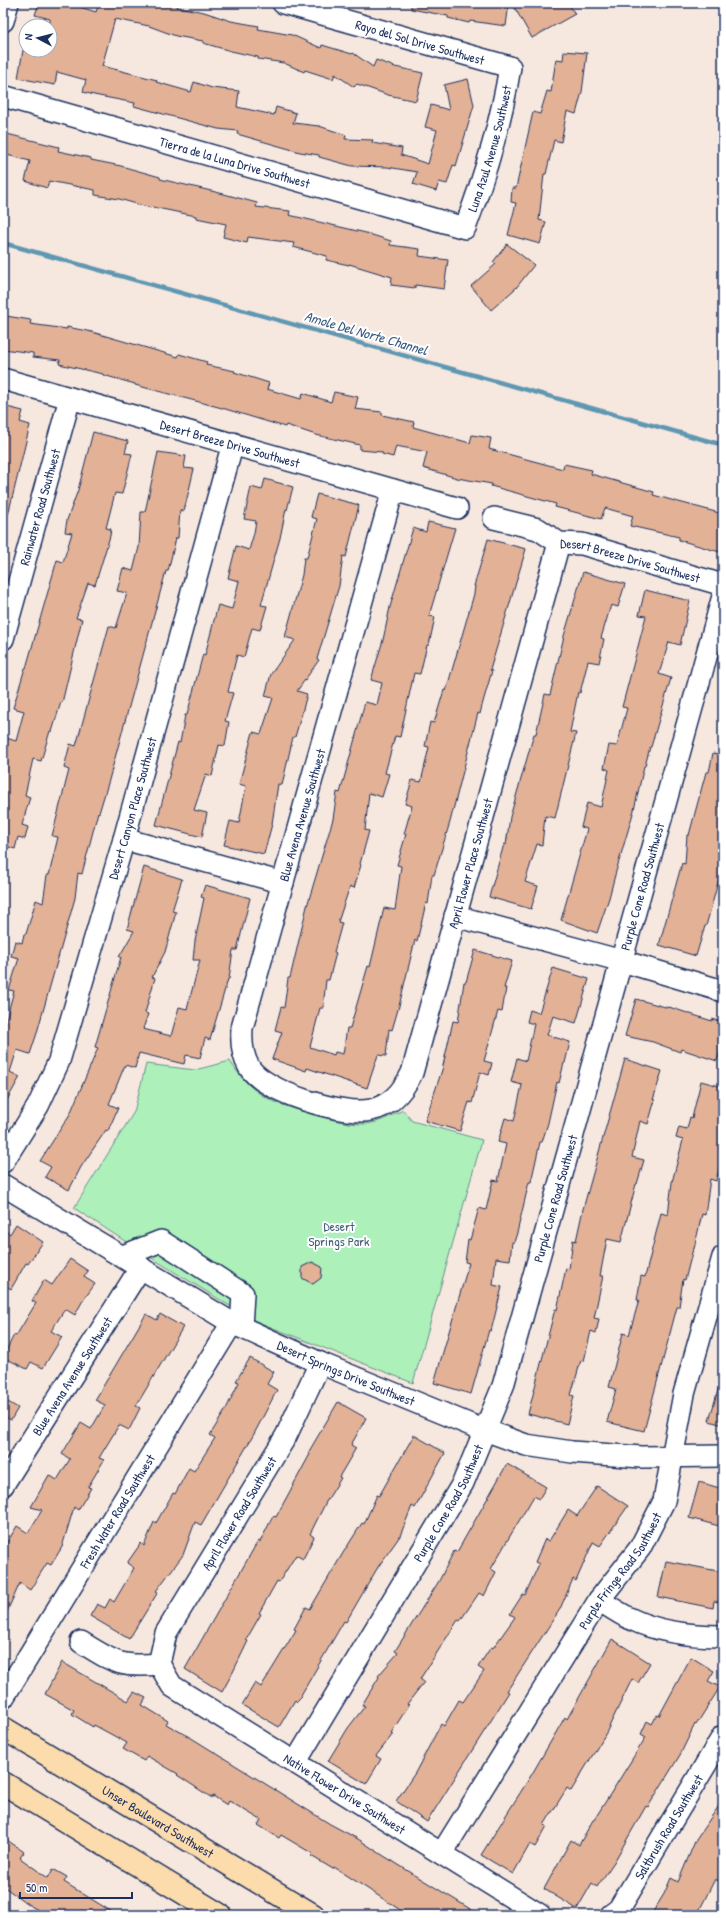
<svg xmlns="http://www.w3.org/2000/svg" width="726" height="1918" viewBox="0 0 726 1918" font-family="'Patrick Hand',sans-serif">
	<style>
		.green { fill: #adf0ba; stroke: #64908c }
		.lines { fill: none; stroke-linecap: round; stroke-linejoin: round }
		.stream { stroke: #5f97b2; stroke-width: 4.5 }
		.building { fill: #e3b195; stroke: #1b2f5e }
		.minor-casing { stroke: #1b2f5e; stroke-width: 24 }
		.major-casing { stroke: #1b2f5e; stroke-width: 25 }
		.minor { stroke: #fff; stroke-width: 21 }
		.major { stroke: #fcdcac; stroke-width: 22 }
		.labels { text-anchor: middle; stroke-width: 4; stroke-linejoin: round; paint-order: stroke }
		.street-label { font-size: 13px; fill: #1b2f5e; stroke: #fff }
		.park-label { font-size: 13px; fill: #405f75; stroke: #fff }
		.water-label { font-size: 14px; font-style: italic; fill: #375a81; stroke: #fff }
	</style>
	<rect width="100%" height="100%" fill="#f7e8df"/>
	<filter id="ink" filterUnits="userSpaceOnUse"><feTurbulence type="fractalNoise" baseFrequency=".025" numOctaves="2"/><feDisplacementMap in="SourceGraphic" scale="8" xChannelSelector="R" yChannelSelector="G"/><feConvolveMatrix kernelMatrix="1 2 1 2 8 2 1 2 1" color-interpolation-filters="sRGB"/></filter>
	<g filter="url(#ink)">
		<!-- green -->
		<path class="green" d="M230 1061C252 1097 274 1103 312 1114 329 1119 346 1124 363 1124 378 1124 390 1116 403 1110L412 1121 482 1140 413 1383 253 1320 137 1249 74 1208 134 1112 146 1064 195 1070Z"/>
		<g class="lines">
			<!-- stream -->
			<path class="stream" d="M3 243 723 445"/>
		</g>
		<!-- building -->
		<path class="building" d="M39 3H67L96 12 99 3H171L178 5 177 7 204 12 231 21 259 26 258 29 292 35 321 48 322 45 352 54 353 53 373 67 376 60 395 67 423 73 416 101 388 95 357 84 354 87 335 74 333 79 305 70 304 72 284 63 258 59V57L231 51 203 43V41L176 36 149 26 115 19 102 66 157 80 156 82 191 92 194 82 212 88 239 91 237 107 274 115 276 107 296 113 293 123 319 126 346 135 345 139 373 140 372 143 402 148 401 155 428 164 437 130 425 127 431 105 449 110 444 85 468 79 474 105 456 166 453 165 447 184 439 182 436 191 413 184 417 172 387 167 352 166 319 157V155L300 152 237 134 238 131 218 129 134 106 135 103 94 95 83 92 86 80 57 72 55 85 18 78 23 50H50V19L35 15Z
			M411 3H509L506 26 470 21 469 23 448 18V16L411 9Z
			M512 3H568L575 14 532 38Z
			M564 51 587 53 582 92 576 114 567 111 561 142 554 140 546 174H544L539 220 546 222 540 244 508 235 516 203 511 202 512 188H516L533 112 540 114 547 91 551 92 556 59 563 60Z
			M3 133 59 147 58 151 91 158V160L121 166 160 177V179L224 194 257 203 256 207 290 211 289 215 366 233 391 241 390 245 420 249 419 256 448 260 444 289 415 285V288L391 285 392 277 349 264V265L326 260 327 256 293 247 294 243 248 237 247 243 223 237 226 224 196 218V216L152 207 151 208 119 199 95 195V190L49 181 47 188 25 181 30 161 3 154Z
			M507 244 534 265 516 288 491 310 471 286 496 264 493 262Z
			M6 316 31 320 30 324 67 329V327L92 332 178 357 179 354 207 362 206 365 235 371 234 372 269 383 267 389 301 399 303 393 331 402 334 392 358 397 355 409 382 412V415L414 422 413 427 470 443 472 435 491 438 489 449 563 469 564 464 592 470 591 474 654 492 653 495 723 514V553L679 540V537L630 526 633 516 605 508 601 519 555 507 556 504 491 486 492 484 457 478 423 468 427 452 396 446 393 457 382 454V452L360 450V445L316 435 286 425 285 427 222 408 135 385V384L103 375V374L59 364 60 360 33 357V353L3 349Z
			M3 406 23 411 20 422 30 425 8 515 3 514Z
			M93 432 128 441 125 453 132 454 122 494 115 493 106 528 111 529 110 536 95 585 88 583 76 618 82 619 62 703 61 702 52 732 50 731 41 761 33 759 25 795 30 797 22 825 28 827 25 839 18 837 15 849 3 845V737L16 741 24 711 13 708 25 668H26L57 560 63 562 72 533 65 532 67 520 78 490Z
			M158 452 186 456 184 468 194 469 184 511 180 510 178 538H176L168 571H166L109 780 99 813 98 812 82 874 78 873 75 898 36 1036 30 1054 17 1050 10 1072 20 1077 3 1107V1030L14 991 9 990 19 958 11 956 15 941 22 943 24 934H26L36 900 43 903 47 875H49L58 837 52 836 69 770 64 768 70 744 76 746 109 626 116 628 127 593 117 591 123 568 133 571 139 547 141 512H145Z
			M265 479 293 487 287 510 286 509 280 538 261 605 267 606 260 630 252 628 244 657 237 655 228 692 233 693 225 721 229 722 225 746 219 745 212 776 206 774 194 810 207 813 202 837 156 825 178 742 180 743 185 715H187L203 654 205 655 218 605 232 609 239 581 228 578 236 546 249 550 254 533 256 521 244 519 251 487 262 490Z
			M317 494 359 505 346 557 343 556 339 586 317 659 319 660 297 691 307 694 302 713 295 737H293L282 785 278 784 272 824 264 854 224 845 230 821 239 823 246 786 239 784 253 732 261 734 273 698 265 696 271 674 295 640 285 637 302 575 304 558H307L317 519 311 517Z
			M428 522 455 528 429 616 435 617 429 645H427L420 674 414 673 400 737 395 736 385 773 389 774 382 797 369 793 365 830 369 831 360 864 361 865 354 888 350 886 338 922 342 923 334 952 336 953 329 980H326L323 1008H320L310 1047 334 1055 335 1052 343 1054 347 1028H350L368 966 370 967 384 908 395 910 401 866 397 865 406 834H404L412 806 405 804 412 780 421 782 429 747 425 746 430 722 434 723 444 690 446 691 474 594 475 586H474L488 539 526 549 490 670 492 671 483 702 480 714 478 713 450 822 434 875H432L428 904 426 903 417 941 415 940 399 1006 392 1030 389 1029 386 1056 378 1055 367 1088 307 1068 306 1071 272 1059 282 1032 275 1030 281 1007 284 1008 288 978H290L307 906 333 819 337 792 340 793 365 702 377 705 382 683 371 680 383 640 390 607 413 528 426 532Z
			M583 572 625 584 618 607 611 605 601 638 604 639 599 663 588 661 580 693 578 692 570 732 576 733 555 818 545 816 542 845 537 844 525 882 538 886 531 909 489 897 504 844 506 845 510 817 534 734H536L545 694 550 695 564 636Z
			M645 590 690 601 680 645 669 642 659 674 671 678 651 747H650L645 766H644L634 810 615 875 609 898 597 933 561 920 587 829 581 827 587 803 601 807 609 770 604 768 609 745 617 746 627 708 622 707 646 616 639 615Z
			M713 753 723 755V833L720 875 706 926H705L696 956 659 945 682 863 685 864 687 835H689L706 772H709Z
			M144 867 182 879 172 911 176 912 165 952 152 977 155 978 145 1013 148 1014 143 1029 171 1036 179 1007 187 1009 200 960H193L195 941 204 898 201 897 205 885 250 898 237 950H233L229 979H228L210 1040 205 1038 200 1058 186 1055 184 1064 139 1053 135 1068 125 1065 109 1104 118 1108 108 1131 106 1130 81 1167 69 1190 45 1177 51 1167 40 1161 70 1114 98 1048 95 1047 121 957H119L134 931 127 929Z
			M475 950 512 961 504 988H506L502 1012 498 1011 484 1061 492 1063 489 1075 480 1072 472 1103 469 1102 460 1131 425 1121 442 1070 453 1021 458 1022 464 982H466Z
			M553 968 589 979 576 1023 553 1016 547 1035 570 1042 565 1063H564L559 1083 557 1082 548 1123 542 1142H540L531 1182H529L517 1233 514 1242H512L510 1260 496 1258 493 1285 502 1287 491 1331 489 1330 471 1394 434 1383 469 1263 465 1262 468 1239 470 1240 479 1208 486 1210 493 1180 498 1181 506 1144 498 1142 505 1118 514 1121 522 1085 511 1082 517 1058 526 1061 534 1024 527 1022 530 1010 539 1013Z
			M636 999 669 1008V1007L712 1021V1019L723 1022V1043L717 1061 681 1049 680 1052 653 1042 625 1036Z
			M625 1059 662 1071 653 1100H655L648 1124 640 1121 632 1157 644 1160 637 1184H636L621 1242 607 1239 600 1276H603L594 1318 599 1319 596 1333 591 1331 584 1361 581 1360 571 1395 574 1396 567 1424 528 1414 555 1309 557 1310 566 1268 569 1269 573 1240 576 1241 583 1209Z
			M701 1081 723 1087V1146L720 1157H722L716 1181 710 1179 705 1215 702 1214 694 1249H693L685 1280 683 1279 679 1307H677L644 1431 607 1422 616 1389 609 1387 623 1333 629 1335 639 1300H637L641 1276 645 1277 661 1213 668 1215 672 1182 683 1140 676 1138 679 1127 687 1129 690 1117 692 1118Z
			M16 1224 43 1242 28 1264 26 1263 11 1289 3 1284V1230L10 1234Z
			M70 1259 88 1271 84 1277 95 1284 82 1302 75 1315 65 1309 51 1331 62 1337 43 1368 31 1362 27 1369 3 1357 14 1335 16 1336 36 1303 32 1301 44 1280 52 1285Z
			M312 1262 322 1267 321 1278 313 1284 302 1278V1267Z
			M146 1314 157 1320 160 1314 183 1327 136 1406 140 1408 129 1430 119 1425 99 1458 104 1460 88 1487 91 1488 78 1510 74 1507 62 1547 51 1565 47 1563 30 1590 20 1583 3 1620V1549L17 1526 28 1533 42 1510 31 1507 49 1475 57 1480 70 1459 62 1454 81 1423 91 1429 105 1405 95 1400Z
			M250 1358 274 1372 267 1384 277 1390 254 1434 201 1525 195 1522 183 1555 156 1591 158 1592 129 1639 90 1616 97 1604 105 1608 110 1599 114 1602 134 1568 127 1563 141 1543 144 1546 154 1522 156 1523 173 1493 175 1494 189 1468 194 1471 215 1438 210 1435 226 1409 239 1382 236 1381Z
			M720 1383 723 1384V1425L709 1421Z
			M3 1399 18 1408 11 1420 3 1416Z
			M338 1402 366 1418 351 1445 356 1448 339 1477 341 1478 326 1502 310 1534 314 1537 303 1559 296 1555 279 1582 277 1581 259 1613 261 1614 246 1640 248 1641 233 1672 222 1692 185 1669 250 1555 258 1541 260 1542 273 1516 276 1517 310 1454 308 1453Z
			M414 1435 445 1453 415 1508 412 1506 400 1536 378 1567 346 1622 344 1621 297 1702 295 1700 279 1727 242 1705 255 1683 261 1687 296 1630 294 1629 306 1607 310 1609 343 1553 362 1523 364 1524 377 1495 379 1496Z
			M507 1464 546 1487 539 1499 534 1496 507 1541 491 1569 496 1572 484 1596 479 1593 460 1621 458 1620 420 1679 424 1682 407 1704 409 1705 391 1733 393 1734 376 1756 381 1759 366 1784 328 1761 348 1728 365 1706 362 1705 379 1677 378 1676 398 1653 395 1651 439 1581 454 1551 457 1552Z
			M699 1482 723 1489V1527L689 1518Z
			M597 1486 628 1506 600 1546 593 1542 576 1581 573 1579 560 1609 507 1691 509 1692 427 1822 396 1801 415 1773 441 1724 444 1726 459 1700 463 1702 484 1671 478 1667 491 1647 493 1648 515 1617 510 1614 523 1594 525 1595 539 1564 535 1562 545 1539 549 1541 568 1510 577 1516Z
			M666 1561 723 1572V1603L714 1601 713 1608 658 1597Z
			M612 1639 650 1663 638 1683 632 1679 606 1733 571 1791 567 1788 544 1825 547 1826 535 1847 530 1844 513 1874 481 1855 532 1774 565 1717 567 1719Z
			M691 1657 714 1671 708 1681 720 1687 696 1725 695 1724 680 1755 648 1807 646 1806 614 1862 597 1887 592 1883 577 1909 544 1889 571 1840 579 1845 593 1820H594L646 1737 641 1734 647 1721 652 1724 657 1715 659 1716Z
			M62 1662 128 1701 134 1692 146 1698 142 1705 168 1721 166 1724 193 1739 330 1824 358 1839 384 1856 480 1915H408L334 1867 333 1869 311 1856 313 1854 281 1835 279 1838 258 1825 261 1820 229 1801 227 1805 213 1796 212 1798 177 1775 178 1774 147 1756 144 1761 123 1749 127 1743 94 1725 93 1727 72 1714 74 1710 45 1694Z
			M723 1800V1868L718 1881 715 1879 697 1915H651L664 1894 671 1878 678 1882 696 1839Z
			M3 1837 24 1852 20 1858 48 1878 53 1869 67 1877 64 1882 117 1915H47L29 1905 3 1886Z"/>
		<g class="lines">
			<defs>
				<g id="minor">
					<path d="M3 21 8 3"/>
					<path id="s1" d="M3 96 465 228C485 176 501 123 510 67L283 3"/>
					<path id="s2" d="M3 379 457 508"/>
					<path id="s3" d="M393 490 242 1028C241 1042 242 1055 249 1067 264 1092 343 1116 371 1110 391 1106 404 1089 412 1073L559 543"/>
					<path id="s4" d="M494 518 538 529 559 543 582 544 723 585"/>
					<path id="s5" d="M3 639 70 398"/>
					<path d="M124 839 283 883"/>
					<path d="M455 916 622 961 723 991"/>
					<path id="s6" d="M3 1162 38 1106 59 1061 124 839 233 443"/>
					<path id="s7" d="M3 1185 232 1323 320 1363 471 1425 526 1445 572 1452 641 1457 723 1456"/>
					<path d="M123 1256 161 1241 243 1294 241 1327"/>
					<path id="s8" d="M3 1485 141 1267"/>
					<path d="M599 1600C610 1607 620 1614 631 1619 660 1633 692 1636 723 1636"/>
					<path d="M81 1642C114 1662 119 1668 159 1664"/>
					<path id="s9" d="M159 1664 172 1686 540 1915"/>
					<path id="s10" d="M159 1664 166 1633 286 1436 320 1363"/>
					<path id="s11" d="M3 1698 232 1323"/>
					<path id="s12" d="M295 1763 463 1483 503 1386 723 596"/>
					<path id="s13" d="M442 1853 599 1600 640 1548 664 1501 684 1394 723 1257"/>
					<path id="s14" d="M611 1915 619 1909 723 1736"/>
				</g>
				<g id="major">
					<path id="s15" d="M3 1728 313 1915"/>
					<path d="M3 1783 220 1915"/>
				</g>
			</defs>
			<!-- minor casing -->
			<use href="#minor" class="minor-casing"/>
			<!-- major casing -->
			<use href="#major" class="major-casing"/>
			<!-- minor -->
			<use href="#minor" class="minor"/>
			<!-- major -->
			<use href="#major" class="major"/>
		</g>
	</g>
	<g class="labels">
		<!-- street labels -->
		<g class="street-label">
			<text transform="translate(420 42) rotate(16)" y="5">Rayo del Sol Drive Southwest</text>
			<text dy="5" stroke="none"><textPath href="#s1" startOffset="564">Luna Azul Avenue Southwest</textPath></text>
			<text dy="5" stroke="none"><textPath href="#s1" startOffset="241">Tierra de la Luna Drive Southwest</textPath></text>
			<text dy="5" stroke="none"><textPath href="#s2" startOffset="236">Desert Breeze Drive Southwest</textPath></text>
			<text dy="5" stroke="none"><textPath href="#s5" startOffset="137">Rainwater Road Southwest</textPath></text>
			<text dy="5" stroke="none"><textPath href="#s4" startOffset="144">Desert Breeze Drive Southwest</textPath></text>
			<text dy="5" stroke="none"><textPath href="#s6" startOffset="379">Desert Canyon Place Southwest</textPath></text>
			<text transform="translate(302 815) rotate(-74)" y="5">Blue Avena Avenue Southwest</text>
			<text dy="5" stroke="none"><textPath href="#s3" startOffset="1007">April Flower Place Southwest</textPath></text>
			<text dy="5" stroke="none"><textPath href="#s12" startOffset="950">Purple Cone Road Southwest</textPath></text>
			<text dy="5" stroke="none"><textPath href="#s12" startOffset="626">Purple Cone Road Southwest</textPath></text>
			<text dy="5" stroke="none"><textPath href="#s7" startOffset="392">Desert Springs Drive Southwest</textPath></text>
			<text dy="5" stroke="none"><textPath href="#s8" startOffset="129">Blue Avena Avenue Southwest</textPath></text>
			<text dy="5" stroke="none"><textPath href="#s12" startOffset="302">Purple Cone Road Southwest</textPath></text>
			<text dy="5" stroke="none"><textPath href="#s11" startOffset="219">Fresh Water Road Southwest</textPath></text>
			<text dy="5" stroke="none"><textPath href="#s10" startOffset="172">April Flower Road Southwest</textPath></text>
			<text dy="5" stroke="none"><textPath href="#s13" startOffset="334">Purple Fringe Road Southwest</textPath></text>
			<text dy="5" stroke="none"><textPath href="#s9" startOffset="229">Native Flower Drive Southwest</textPath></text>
			<text dy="5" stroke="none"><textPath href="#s15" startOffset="181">Unser Boulevard Southwest</textPath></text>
			<text dy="5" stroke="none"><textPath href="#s14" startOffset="106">Saltbrush Road Southwest</textPath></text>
		</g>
		<!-- park labels -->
		<g class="park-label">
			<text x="339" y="1231">Desert<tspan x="339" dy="15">Springs Park</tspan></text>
		</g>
		<!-- water labels -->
		<g class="water-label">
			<text transform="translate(366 333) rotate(16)" y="5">Amole Del Norte Channel</text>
		</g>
	</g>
	<!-- margin -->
	<rect width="726" height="1918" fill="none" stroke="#fff" stroke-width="16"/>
	<rect x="8" y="8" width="710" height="1902" fill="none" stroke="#1b2f5e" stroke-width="1.5" filter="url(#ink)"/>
	<!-- north arrow -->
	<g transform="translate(38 38) rotate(277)"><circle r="19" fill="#ffffff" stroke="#a4acbf"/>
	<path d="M0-3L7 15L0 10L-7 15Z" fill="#1b2f5e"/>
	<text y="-6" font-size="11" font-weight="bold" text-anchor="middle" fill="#1b2f5e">N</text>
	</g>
	<!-- scale -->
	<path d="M20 1892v6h112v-6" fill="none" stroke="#1b2f5e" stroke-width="2"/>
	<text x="26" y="1892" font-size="12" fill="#1b2f5e" stroke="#ffffff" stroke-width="3" paint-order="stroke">50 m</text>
</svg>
